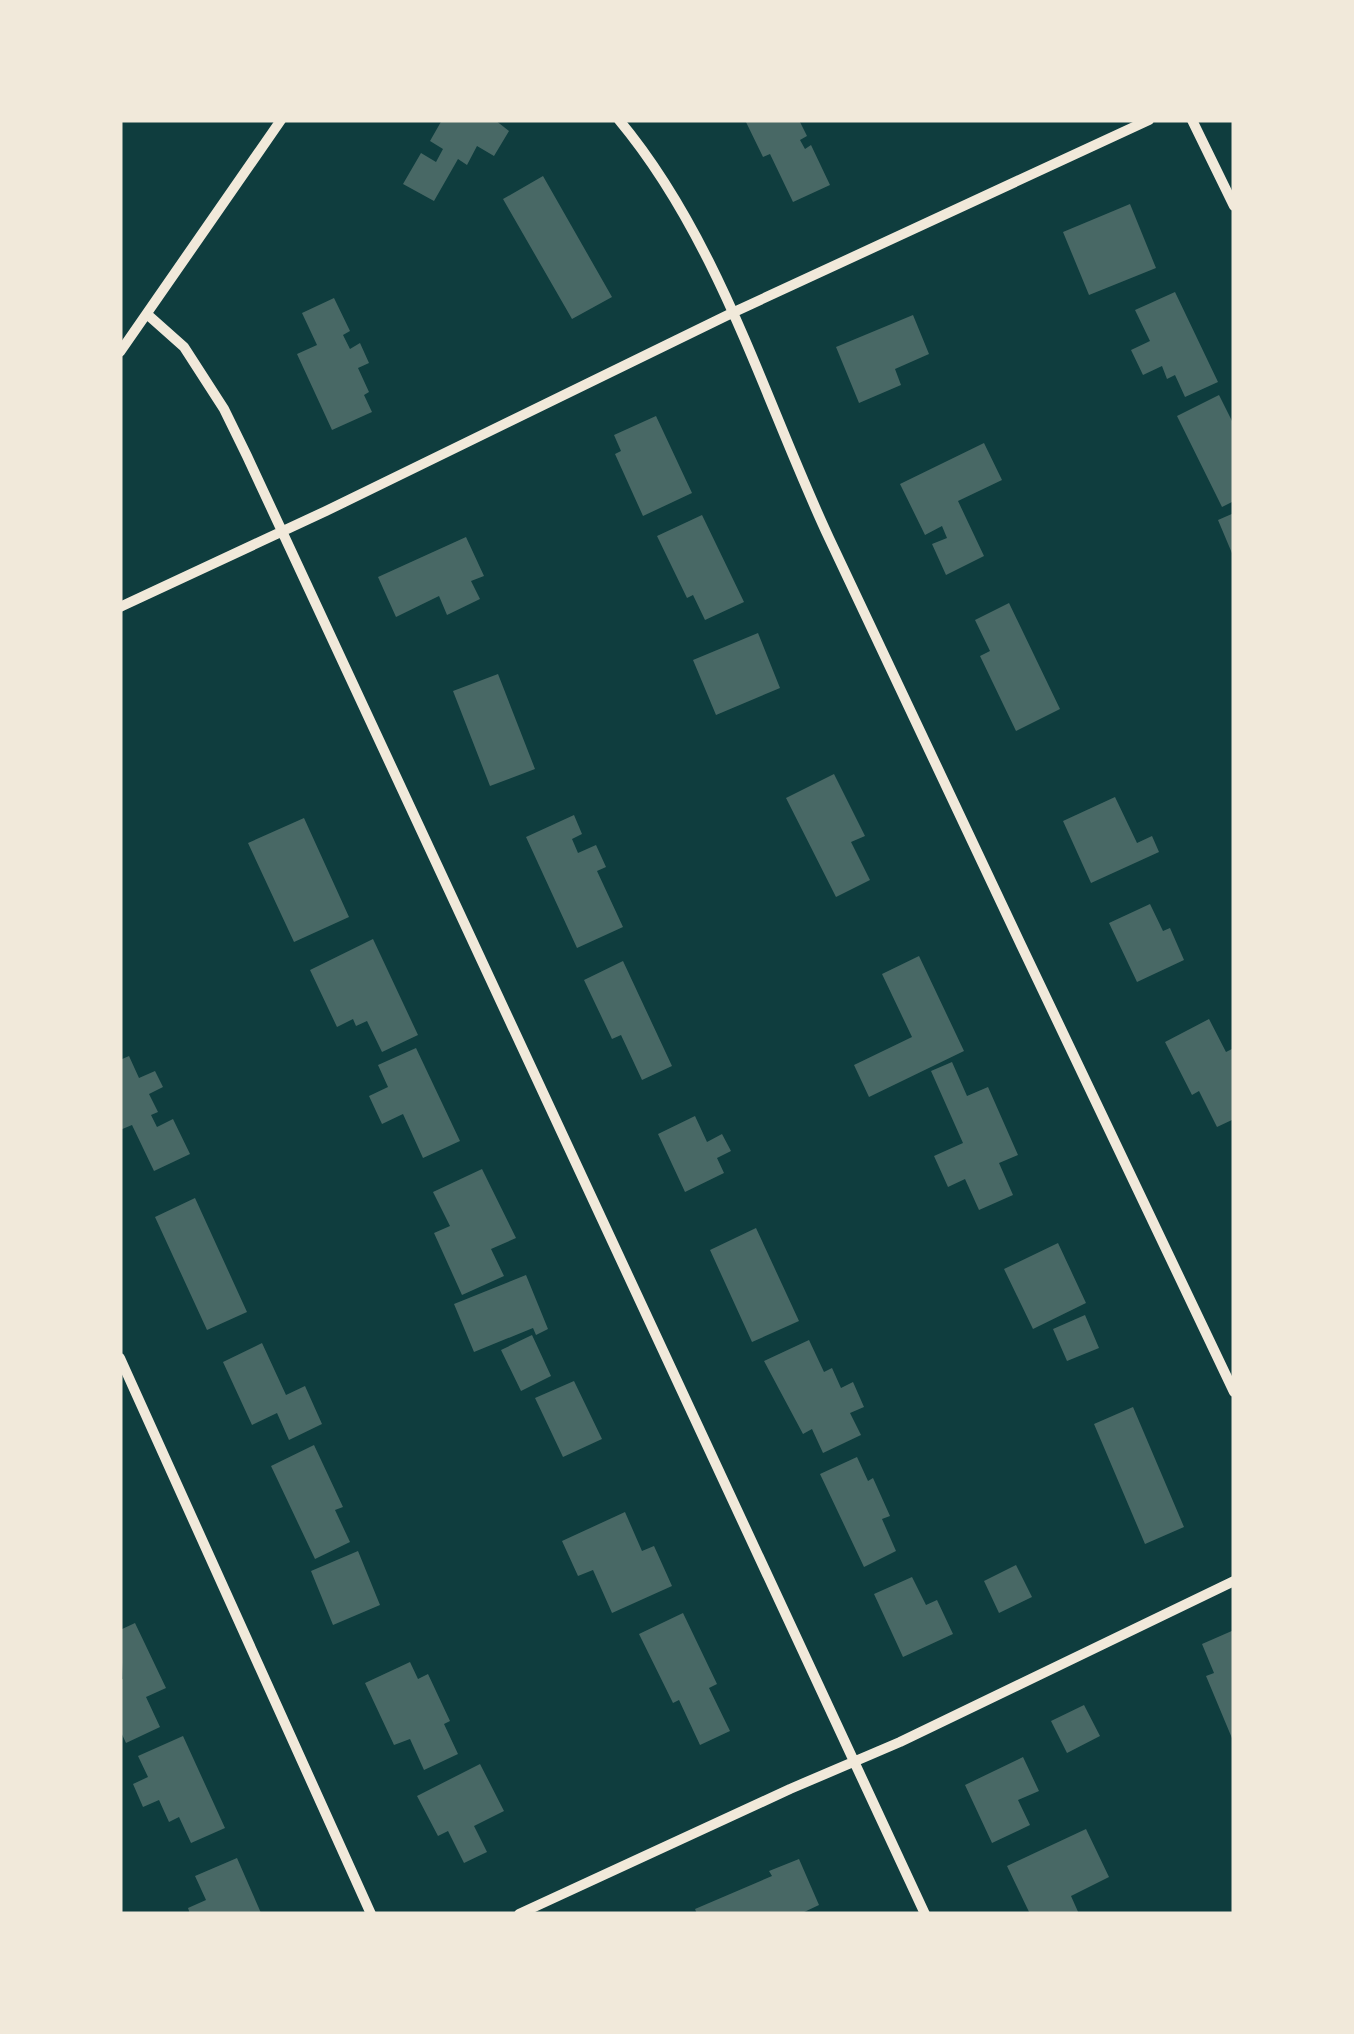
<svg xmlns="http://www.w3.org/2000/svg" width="1354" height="2034" viewBox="0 0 1354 2034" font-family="Cabin,sans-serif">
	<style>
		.building { fill: #486865 }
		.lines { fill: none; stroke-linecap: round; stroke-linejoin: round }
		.minor { stroke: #f1e9da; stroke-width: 10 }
	</style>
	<rect width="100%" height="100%" fill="#0f3d3e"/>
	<!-- building -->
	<path class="building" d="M442 120H495L509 131 494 156 477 146 467 165 458 159 434 201 403 184 421 153 436 162 443 149 430 141Z
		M745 120H799L807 136 800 140 805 149 811 145 830 185 793 202 770 154 763 157Z
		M543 176 612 297 572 319 503 199Z
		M1130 204 1156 268 1089 295 1063 232Z
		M1175 292 1218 382 1185 397 1175 375 1167 379 1162 366 1143 375 1131 350 1150 341 1135 310Z
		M334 298 350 331 343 335 350 349 360 343 369 363 358 368 369 392 364 395 372 412 332 430 297 354 317 345 302 313Z
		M913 315 929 354 895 369 901 385 859 403 836 347Z
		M1219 395 1234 425V501L1222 507 1177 416Z
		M656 416 692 493 643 516 615 454 621 451 614 435Z
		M984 443 1002 480 958 501 984 556 946 575 932 544 947 538 942 526 925 535 900 484Z
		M1234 513V558L1218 520Z
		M702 515 744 602 705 620 693 595 687 598 657 536Z
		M466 537 484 576 471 581 480 599 447 615 439 596 396 617 378 577Z
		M1009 603 1060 709 1016 731 980 656 990 651 975 620Z
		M758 633 780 688 716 715 693 660Z
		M498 674 535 769 490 786 453 691Z
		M834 774 865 836 851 842 870 880 836 897 786 798Z
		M1115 797 1137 843 1152 836 1159 852 1091 883 1063 821Z
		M574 815 582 834 572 839 578 853 596 845 606 867 597 871 623 927 577 948 526 837Z
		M304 818 349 917 294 942 248 843Z
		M1150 904 1163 931 1170 928 1184 960 1137 982 1109 923Z
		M373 939 418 1035 382 1052 367 1021 356 1026 353 1019 337 1027 310 970Z
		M919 956 964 1051 869 1097 854 1065 912 1037 882 974Z
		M623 961 672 1066 642 1080 621 1035 612 1039 584 980Z
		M1209 1019 1226 1052 1234 1048V1119L1217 1127 1199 1091 1192 1095 1165 1042Z
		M416 1048 460 1141 423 1158 403 1114 382 1124 369 1096 388 1087 378 1065Z
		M129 1056 139 1078 155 1071 163 1087 149 1094 158 1112 151 1115 157 1127 173 1119 190 1154 154 1171 132 1125 120 1130V1060Z
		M952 1062 967 1096 988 1087 1018 1155 999 1163 1013 1195 979 1210 965 1179 948 1187 934 1156 963 1143 931 1071Z
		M695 1116 707 1142 722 1134 731 1151 717 1158 724 1173 685 1192 658 1134Z
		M482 1169 516 1238 491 1249 504 1276 462 1295 434 1233 450 1226 433 1192Z
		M195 1198 247 1312 207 1330 155 1217Z
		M756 1228 799 1321 752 1342 710 1250Z
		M1058 1243 1086 1303 1033 1329 1004 1269Z
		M526 1275 548 1329 536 1335 533 1328 474 1352 454 1304Z
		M1085 1315 1099 1348 1067 1361 1053 1329Z
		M532 1335 551 1376 521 1391 501 1350Z
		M809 1340 824 1372 832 1368 841 1388 853 1382 864 1407 850 1413 861 1435 823 1453 812 1429 803 1434 764 1361Z
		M262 1343 286 1395 305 1386 322 1424 289 1440 277 1413 252 1425 223 1362Z
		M574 1381 602 1439 563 1457 535 1398Z
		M1133 1407 1184 1527 1145 1544 1094 1424Z
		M314 1445 343 1507 335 1510 350 1542 315 1559 271 1466Z
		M857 1457 868 1481 873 1478 890 1516 882 1519 896 1551 864 1567 820 1474Z
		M625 1512 642 1551 654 1546 672 1586 612 1613 593 1570 578 1576 562 1541Z
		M358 1551 380 1605 333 1625 311 1571Z
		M1016 1565 1032 1597 999 1613 984 1581Z
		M912 1577 926 1605 937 1600 953 1634 903 1657 874 1594Z
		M683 1613 717 1684 709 1688 730 1731 700 1745 679 1700 673 1703 639 1634Z
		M135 1623 166 1688 146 1697 160 1727 126 1743 120 1730V1680L123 1679 120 1630Z
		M1234 1630V1743L1206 1676 1214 1673 1202 1644Z
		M410 1662 418 1679 428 1674 450 1721 444 1724 458 1754 424 1770 410 1739 394 1745 365 1683Z
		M1084 1705 1100 1736 1067 1753 1051 1721Z
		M183 1736 225 1828 191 1843 179 1817 169 1822 159 1800 143 1807 133 1784 148 1777 138 1756Z
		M1023 1757 1039 1791 1018 1800 1030 1825 992 1843 965 1785Z
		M480 1764 504 1811 474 1826 487 1852 464 1863 448 1831 438 1836 417 1796Z
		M1086 1829 1109 1877 1071 1896 1079 1914H1030L1007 1866Z
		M237 1858 261 1913 190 1914 188 1908 206 1900 195 1876Z
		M799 1859 819 1905 800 1914H697L695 1909 772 1876 769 1871Z"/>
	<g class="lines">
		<!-- minor -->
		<path class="minor" d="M619 120C719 240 764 399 829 538 963 823 1098 1108 1234 1392
			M1192 120 1234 206
			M148 315 184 347 224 409 247 456 925 1914
			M120 352 281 120
			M120 607 326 511 732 313 1149 120
			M120 1358 371 1914
			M519 1914 790 1789 900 1742 1234 1581"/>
	</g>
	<!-- border -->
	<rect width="1354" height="2034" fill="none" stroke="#f1e9da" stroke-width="245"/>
</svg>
